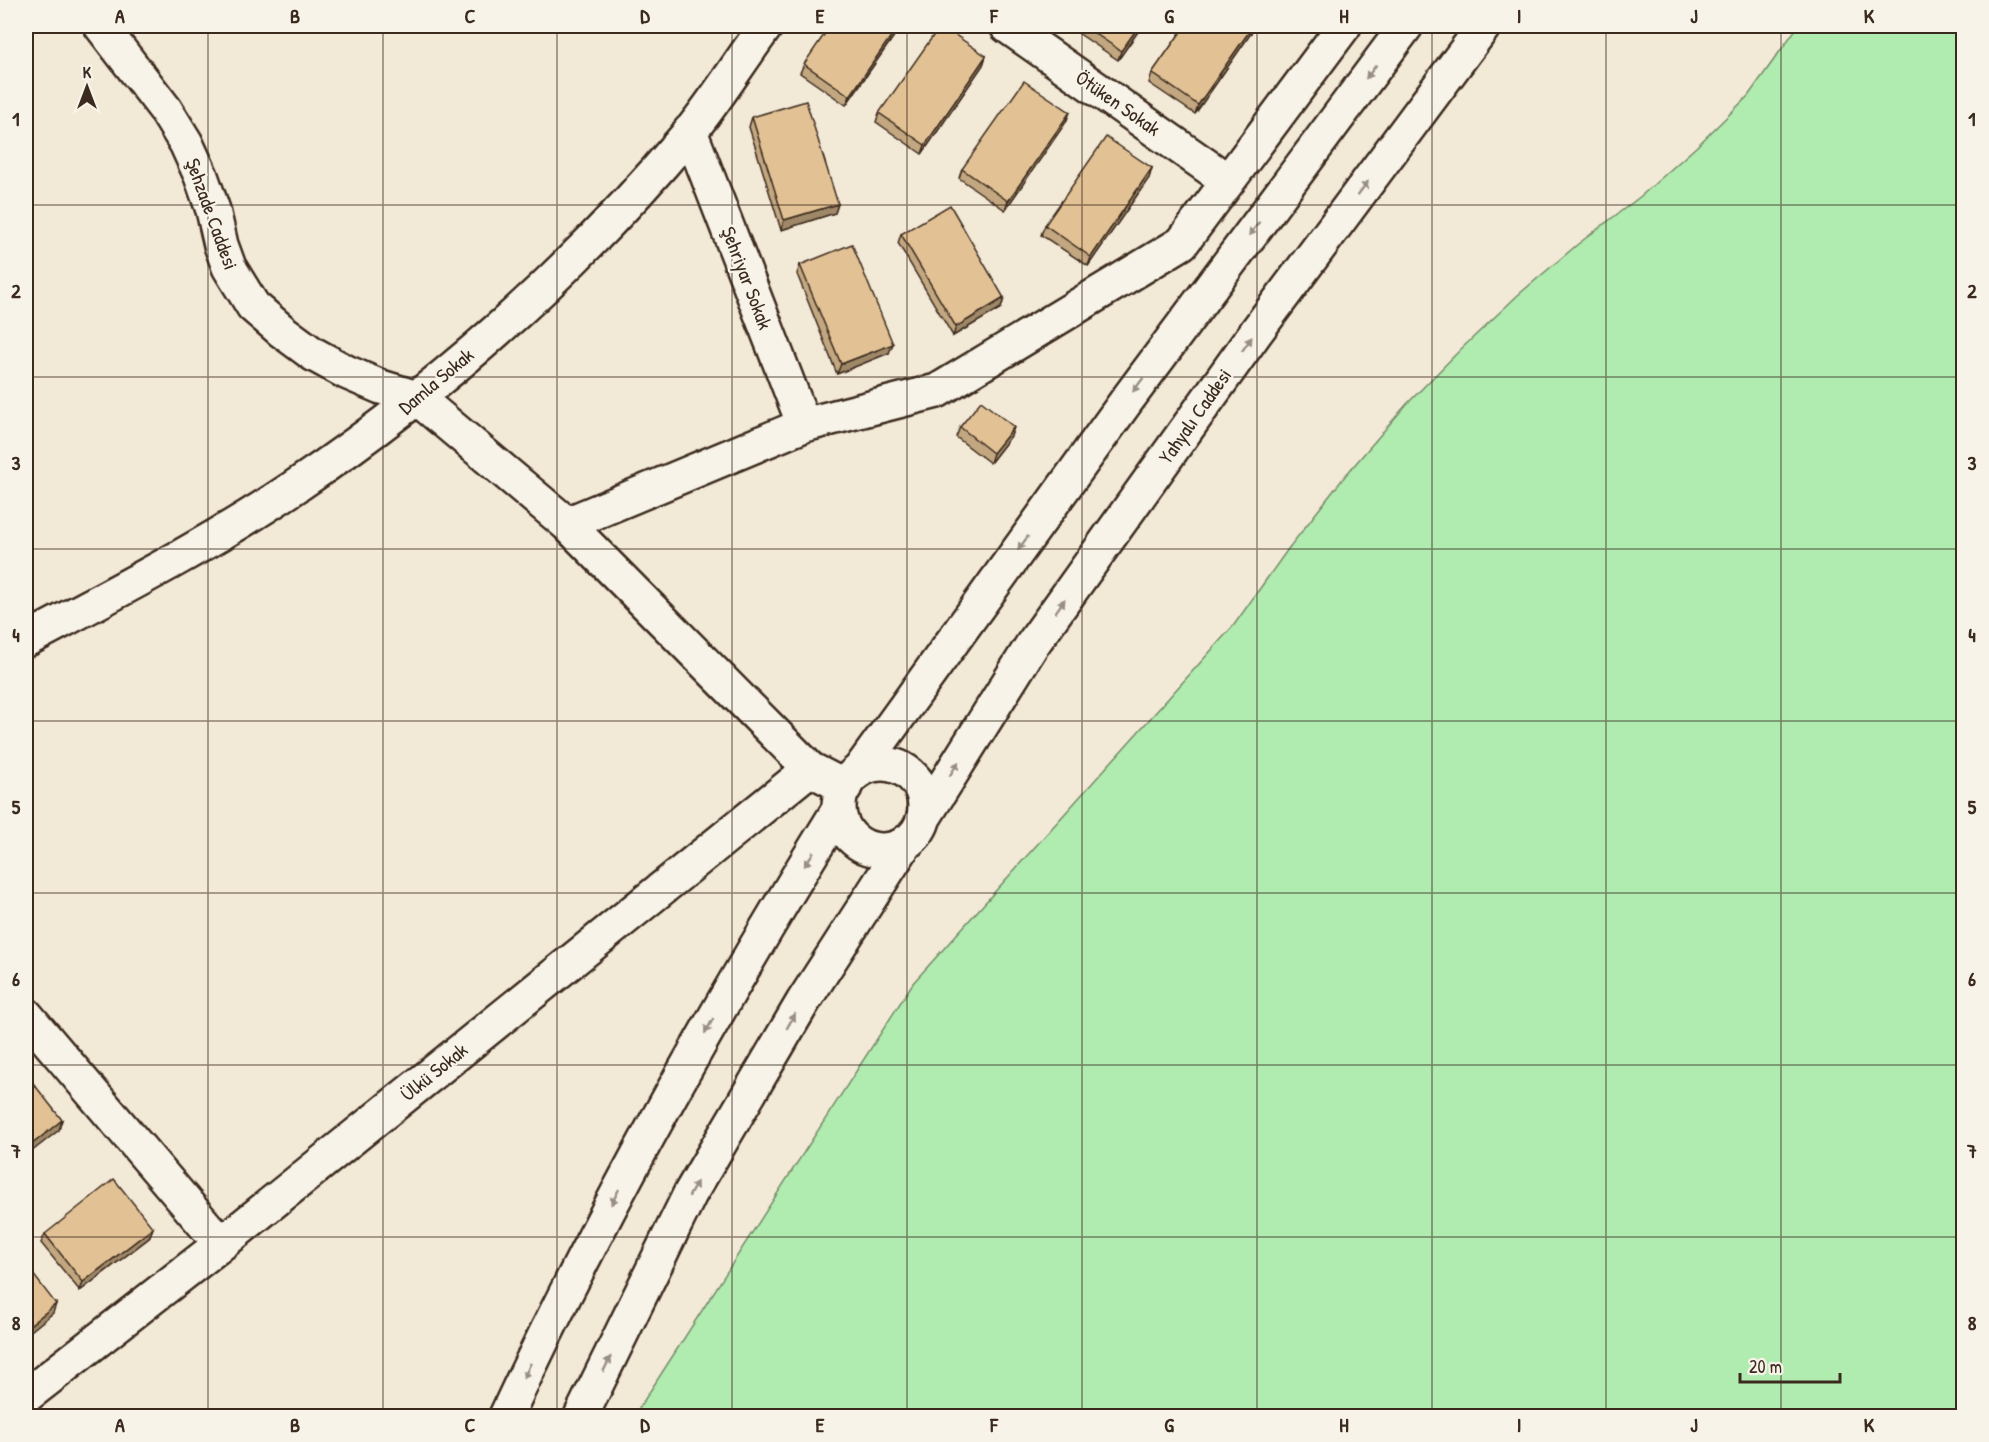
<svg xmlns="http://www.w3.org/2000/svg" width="1989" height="1442" viewBox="0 0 1989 1442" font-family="'Patrick Hand',sans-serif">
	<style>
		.green { fill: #b0ebb0; stroke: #768a67; stroke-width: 1.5 }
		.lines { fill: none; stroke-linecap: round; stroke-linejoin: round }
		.street-casing { stroke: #3b2a1e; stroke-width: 38 }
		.secondary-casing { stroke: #3b2a1e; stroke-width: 38 }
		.street { stroke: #f7f3e8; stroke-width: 33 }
		.secondary { stroke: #f7f3e8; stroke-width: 33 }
		.wall { fill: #c2a780; stroke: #3b2a1e; stroke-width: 1.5 }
		.shaded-wall { fill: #9e8868; stroke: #3b2a1e; stroke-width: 1.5 }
		.building { fill: #e2c295; stroke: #3b2a1e; stroke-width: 1.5 }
		.oneway { fill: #998e83 }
		.grid { fill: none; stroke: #3b2a1e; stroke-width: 1.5; stroke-opacity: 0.55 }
		.labels { text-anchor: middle; stroke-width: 4.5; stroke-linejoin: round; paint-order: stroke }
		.street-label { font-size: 20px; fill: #3b2a1e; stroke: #f7f3e8 }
		.neatline { fill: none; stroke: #3b2a1e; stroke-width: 2 }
		.grid-label { font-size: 20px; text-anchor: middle; font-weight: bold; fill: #3b2a1e }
	</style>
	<rect width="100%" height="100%" fill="#f3e9d7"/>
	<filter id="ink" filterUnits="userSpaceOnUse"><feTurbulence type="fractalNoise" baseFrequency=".0167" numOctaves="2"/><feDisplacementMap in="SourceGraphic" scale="12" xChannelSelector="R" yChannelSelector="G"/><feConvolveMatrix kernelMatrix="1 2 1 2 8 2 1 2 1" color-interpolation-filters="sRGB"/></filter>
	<g filter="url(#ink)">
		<!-- green -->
		<path class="green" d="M1798 26H1963V1416H634L913 983 1234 625 1288 549 1345 476 1406 405 1461 349 1518 295 1578 244 1641 196 1696 147 1748 96Z"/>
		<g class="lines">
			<defs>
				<path id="street" d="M101 26 165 109 186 143 201 176 213 210 221 245 229 267 253 306 282 331 313 354 346 372 381 387 417 398 567 524 810 769
					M1007 26 1228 181
					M690 131 804 425
					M567 524 804 425 937 391 1182 243 1344 26
					M26 640C116 592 208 545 293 488 440 389 575 269 689 133 717 99 740 61 766 26
					M26 1015 221 1244
					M26 1396 221 1244 810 769 845 787"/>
				<path id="secondary" d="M839 807a43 43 0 1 1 86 0a43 43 0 1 1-86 0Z
					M859 771 1127 400 1406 26
					M923 819 1032 645 1256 332 1484 26
					M506 1416C604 1207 717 1006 839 809
					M581 1416 690 1194 803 1002 906 842"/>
			</defs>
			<!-- street casing -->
			<use href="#street" class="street-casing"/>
			<!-- secondary casing -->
			<use href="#secondary" class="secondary-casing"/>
			<!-- street -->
			<use href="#street" class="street"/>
			<!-- secondary -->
			<use href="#secondary" class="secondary"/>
		</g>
		<!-- wall -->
		<path class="wall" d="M901 26 846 105 800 73 804 64Z
			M1073 26H1142L1118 60 1072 29Z
			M1185 26H1256L1195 114 1149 83 1152 73Z
			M986 56 983 65 922 154 876 122 879 113Z
			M1070 112 1066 122 1005 210 959 178 962 169Z
			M752 117 838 204 835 213 781 230 749 127Z
			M1152 168 1149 178 1088 266 1041 235 1045 225Z
			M901 234 1004 298 1001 308 953 336 898 243Z
			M800 265 889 353 837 374 797 274Z
			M960 427H1014L1011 436 990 463 956 437Z
			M153 1228 149 1238 80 1291 41 1243 45 1234Z"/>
		<!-- shaded-wall -->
		<path class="shaded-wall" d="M898 26H901L846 105 850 96Z
			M1139 26H1142L1118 60 1121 51Z
			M1253 26H1256L1195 114 1198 105Z
			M986 56 983 65 922 154 925 145Z
			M1070 112 1066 122 1005 210 1008 201Z
			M1152 168 1149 178 1088 266 1091 257Z
			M838 204 835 213 781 230 784 220Z
			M1004 298 1001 308 953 336 956 327Z
			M893 344 889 353 837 374 841 364Z
			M1014 427 1011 436 990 463 993 453Z
			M62 1120 59 1130 26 1156V1149Z
			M153 1228 149 1238 80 1291 83 1282Z
			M56 1304 53 1313 26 1335V1328Z"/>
		<!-- building -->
		<path class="building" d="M830 26H898L850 96 804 64Z
			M940 26H942L986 56 925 145 879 113Z
			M1084 26H1139L1121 51Z
			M1185 26H1253L1198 105 1152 73Z
			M1024 81 1070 112 1008 201 962 169Z
			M806 101 838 204 784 220 752 117Z
			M1106 137 1152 168 1091 257 1045 225Z
			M950 205 1004 298 956 327 901 234Z
			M852 244 893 344 841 364 800 265Z
			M981 401 1014 427 993 453 960 427Z
			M26 1074 62 1120 26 1149Z
			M114 1179 153 1228 83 1282 45 1234Z
			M26 1265 56 1304 26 1328Z"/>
		<!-- one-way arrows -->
		<defs><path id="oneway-solid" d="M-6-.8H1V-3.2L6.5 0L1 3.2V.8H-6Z" transform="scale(1.5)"/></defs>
		<g class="oneway">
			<use href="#oneway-solid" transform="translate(1371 72) rotate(127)"/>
			<use href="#oneway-solid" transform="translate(1363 188) rotate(-53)"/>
			<use href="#oneway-solid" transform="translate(1254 229) rotate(127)"/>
			<use href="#oneway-solid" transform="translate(1247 344) rotate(-55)"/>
			<use href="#oneway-solid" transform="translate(1138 385) rotate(127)"/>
			<use href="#oneway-solid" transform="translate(1023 543) rotate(126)"/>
			<use href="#oneway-solid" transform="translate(1060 606) rotate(-55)"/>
			<use href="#oneway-solid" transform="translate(954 769) rotate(-58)"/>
			<use href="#oneway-solid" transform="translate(809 859) rotate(122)"/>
			<use href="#oneway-solid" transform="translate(791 1021) rotate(-60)"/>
			<use href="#oneway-solid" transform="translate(709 1026) rotate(120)"/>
			<use href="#oneway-solid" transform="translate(693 1189) rotate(-61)"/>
			<use href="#oneway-solid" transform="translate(615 1197) rotate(117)"/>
			<use href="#oneway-solid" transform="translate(607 1364) rotate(-64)"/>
			<use href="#oneway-solid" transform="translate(527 1371) rotate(115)"/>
		</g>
	</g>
	<!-- grid -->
	<path class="grid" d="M208 26V1416M383 26V1416M557 26V1416M732 26V1416M907 26V1416M1082 26V1416M1257 26V1416M1432 26V1416M1606 26V1416M1781 26V1416M26 205H1964M26 377H1964M26 549H1964M26 721H1964M26 893H1964M26 1065H1964M26 1237H1964"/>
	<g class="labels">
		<!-- street labels -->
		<g class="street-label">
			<text transform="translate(1118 103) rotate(35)" y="7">Ötüken Sokak</text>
			<text transform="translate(212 214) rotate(70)" y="7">Şehzade Caddesi</text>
			<text transform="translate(747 278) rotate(69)" y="7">Şehriyar Sokak</text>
			<text transform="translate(436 381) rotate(-40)" y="7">Damla Sokak</text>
			<text transform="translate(1195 416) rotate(-55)" y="7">Yahyalı Caddesi</text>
			<text transform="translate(434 1072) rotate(-39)" y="7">Ülkü Sokak</text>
		</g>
	</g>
	<!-- margin -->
	<rect width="1989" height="1442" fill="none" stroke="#f7f3e8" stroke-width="66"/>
	<!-- north arrow -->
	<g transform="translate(87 87)" stroke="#f7f3e8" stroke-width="4.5" paint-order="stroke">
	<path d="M0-4.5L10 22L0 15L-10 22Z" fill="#3b2a1e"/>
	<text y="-9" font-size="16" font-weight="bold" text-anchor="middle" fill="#3b2a1e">K</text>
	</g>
	<!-- scale -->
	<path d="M1740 1373v9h100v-9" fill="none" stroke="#3b2a1e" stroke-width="3"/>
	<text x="1749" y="1373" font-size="18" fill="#3b2a1e" stroke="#f7f3e8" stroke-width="4.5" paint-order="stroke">20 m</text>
	<rect x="33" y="33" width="1923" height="1376" class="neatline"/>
	<g class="grid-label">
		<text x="120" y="23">A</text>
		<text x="295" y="23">B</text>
		<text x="470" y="23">C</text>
		<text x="645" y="23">D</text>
		<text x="820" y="23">E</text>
		<text x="994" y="23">F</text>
		<text x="1169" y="23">G</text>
		<text x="1344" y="23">H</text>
		<text x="1519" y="23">I</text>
		<text x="1694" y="23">J</text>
		<text x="1869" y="23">K</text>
		<text x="16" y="126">1</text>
		<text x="1972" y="126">1</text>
		<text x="16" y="298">2</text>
		<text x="1972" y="298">2</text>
		<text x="16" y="470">3</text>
		<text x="1972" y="470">3</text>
		<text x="16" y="642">4</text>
		<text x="1972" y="642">4</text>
		<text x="16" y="814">5</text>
		<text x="1972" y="814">5</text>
		<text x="16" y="986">6</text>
		<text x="1972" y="986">6</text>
		<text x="16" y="1158">7</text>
		<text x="1972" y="1158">7</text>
		<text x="16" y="1330">8</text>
		<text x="1972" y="1330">8</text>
		<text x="120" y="1432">A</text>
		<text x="295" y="1432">B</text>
		<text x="470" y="1432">C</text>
		<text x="645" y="1432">D</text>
		<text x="820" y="1432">E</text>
		<text x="994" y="1432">F</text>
		<text x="1169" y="1432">G</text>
		<text x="1344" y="1432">H</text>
		<text x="1519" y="1432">I</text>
		<text x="1694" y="1432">J</text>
		<text x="1869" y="1432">K</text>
	</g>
</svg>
